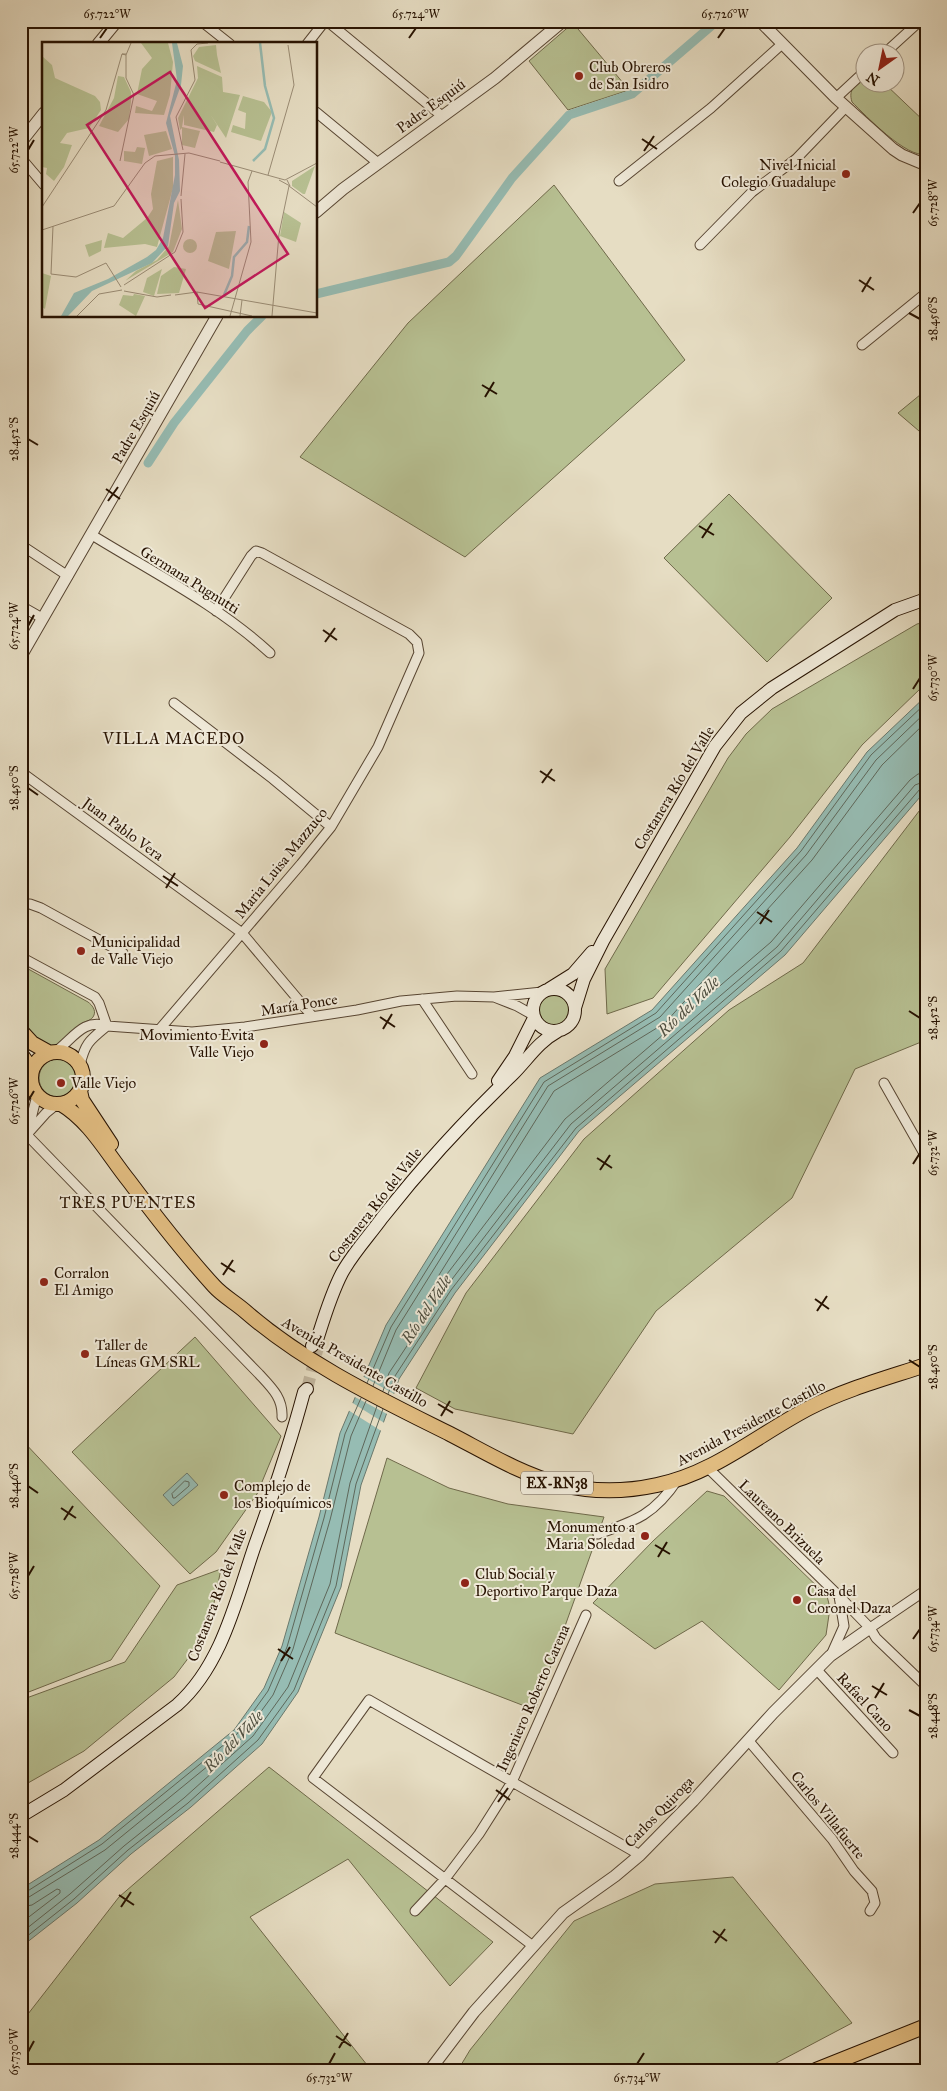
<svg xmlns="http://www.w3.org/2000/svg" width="947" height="2091" viewBox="0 0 947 2091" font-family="'IM FELL Great Primer',serif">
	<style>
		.green { fill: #b7c092; stroke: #6f694a }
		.water { fill: #96bcb3; stroke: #6a786c }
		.pier { fill: #e6ddc3 }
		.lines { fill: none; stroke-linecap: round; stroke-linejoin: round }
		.shore { stroke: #5e675a; stroke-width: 1 }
		.canal { stroke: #96bcb3; stroke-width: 9 }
		.secondary-tunnel { stroke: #c0b49c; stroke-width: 12; stroke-dasharray: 12 6; stroke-linecap: butt }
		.minor-casing { stroke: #574532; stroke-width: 11 }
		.tertiary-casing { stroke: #574532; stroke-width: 13 }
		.secondary-casing { stroke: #271201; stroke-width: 14 }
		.primary-casing { stroke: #271201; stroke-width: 16 }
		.minor { stroke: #efe9d8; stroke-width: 9 }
		.tertiary { stroke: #efe9d8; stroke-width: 11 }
		.secondary { stroke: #efe9d8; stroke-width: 12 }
		.primary { stroke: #e3be82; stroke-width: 14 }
		.ticks { fill: none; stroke: #271201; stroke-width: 2 }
		.poi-dot { fill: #8f2418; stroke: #efe9d8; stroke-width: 2 }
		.labels { text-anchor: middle; stroke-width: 4; stroke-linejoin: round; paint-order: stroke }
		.shield { fill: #efe9d8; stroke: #635242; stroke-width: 1 }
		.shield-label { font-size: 14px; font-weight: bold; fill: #271201 }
		.poi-label { font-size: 15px; fill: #271201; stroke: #efe9d8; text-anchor: start }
		.street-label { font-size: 15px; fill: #271201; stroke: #efe9d8 }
		.neighbourhood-label { font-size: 16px; letter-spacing: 1px; fill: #271201; stroke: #efe9d8 }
		.water-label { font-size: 16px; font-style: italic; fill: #4e4e3f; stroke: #efe9d8 }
		.inset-river { fill: none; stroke: #96bcb3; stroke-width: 2.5 }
		.inset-road { fill: none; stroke: #9a8c75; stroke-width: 1 }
		.view { fill: #c2185b; fill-opacity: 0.15; stroke: #c2185b; stroke-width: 2.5 }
		.inset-edge { fill: none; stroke: #271201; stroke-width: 2.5 }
		.neatline { fill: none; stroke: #271201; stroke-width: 2 }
		.ticks-label { font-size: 12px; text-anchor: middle; fill: #271201 }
	</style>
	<rect width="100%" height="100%" fill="#e6ddc3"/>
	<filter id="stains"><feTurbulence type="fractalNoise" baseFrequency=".004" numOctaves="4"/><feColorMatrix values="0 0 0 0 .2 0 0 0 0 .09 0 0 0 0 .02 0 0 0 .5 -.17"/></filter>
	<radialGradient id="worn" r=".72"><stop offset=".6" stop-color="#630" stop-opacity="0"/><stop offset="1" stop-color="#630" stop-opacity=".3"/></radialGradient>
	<!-- green -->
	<path class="green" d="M573 23 629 90 568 110 529 61Z
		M864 78V82L884 83 926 123V154C907 159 865 115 852 102 848 89 855 86 864 78Z
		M554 185 685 360 465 557 300 457 408 323Z
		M926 390V437L898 413Z
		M729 494 832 598 767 662 664 558Z
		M926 622V686L921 688 862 745 790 837 653 998 607 1014 605 969 728 758 746 734 772 709 917 624Z
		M926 802V1040L855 1069 792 1198 656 1311 573 1434 455 1409 416 1388 466 1293 584 1139 729 1010 803 963Z
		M21 965 88 1002C92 1005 96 1010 94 1015 92 1021 85 1021 81 1024 69 1033 65 1045 49 1048L21 1027Z
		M536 1010a17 17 0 1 1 34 0a17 17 0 1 1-34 0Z
		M39 1078a19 19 0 1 1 38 0a19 19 0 1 1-38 0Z
		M195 1337 281 1436 257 1494 216 1552 190 1574 72 1452Z
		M21 1439 160 1586 111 1660 21 1695Z
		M387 1458 449 1488 508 1504 604 1517 535 1710 335 1633Z
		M707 1491 724 1496 827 1596 830 1608 826 1635 779 1690 702 1621 655 1649 593 1603 653 1541Z
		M221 1569 208 1632 174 1677 84 1751 21 1787V1700L125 1662 177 1585Z
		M269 1767 493 1942 450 1986 348 1859 250 1917 371 2070H21V2023L119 1897Z
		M733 1877 852 2023 763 2070H458L470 2050 574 1921 655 1884Z"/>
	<!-- water -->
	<path class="water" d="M926 696V790L785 955 579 1131 455 1293 399 1379 361 1485 341 1587 298 1692 262 1744 191 1807 131 1854 77 1903 21 1947V1889L99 1840 234 1730 264 1688 282 1646 319 1517 340 1433 386 1325 540 1078 652 1010 797 848 867 752Z
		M187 1473 198 1485 173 1506 163 1495Z"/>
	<!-- pier -->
	<path class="pier" d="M362 1376 396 1395 389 1415 353 1396Z
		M351 1402 386 1424 383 1432 348 1410Z"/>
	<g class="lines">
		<!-- shore -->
		<path class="shore" d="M926 722 882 765 812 860 665 1023 554 1091 439 1275 440 1278H444L565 1119 771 942 910 780 918 774 926 773
			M367 1383 391 1327 544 1082 656 1013 801 851 871 755 926 703
			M373 1386 396 1330 548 1086 660 1017 806 855 876 760 926 712
			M383 1391 389 1373 446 1287 571 1124 777 947 915 785 926 781
			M388 1394 395 1376 451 1290 576 1128 781 951 920 789 926 787
			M185 1481 189 1482V1486L175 1498H173L172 1494Z
			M21 1893 26 1892 102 1844 237 1734 268 1691 287 1647 324 1518 345 1434 361 1398
			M21 1899 29 1897 105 1850 241 1739 273 1695 293 1649 330 1520 351 1436 366 1401
			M21 1907 32 1905 57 1889 60 1890V1893L21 1923
			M21 1933 70 1894 124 1846 184 1798 253 1736 288 1687 330 1584 350 1483 377 1406
			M21 1941 74 1899 128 1850 188 1803 258 1740 294 1690 336 1586 356 1484 383 1409"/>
		<!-- canal -->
		<path class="canal" d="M316 294 449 262 456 256 512 178 569 115 632 94 717 21
			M148 463 174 423 247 331 262 316"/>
		<!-- secondary-tunnel -->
		<path class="secondary-tunnel" d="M307 1389 318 1347"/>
		<defs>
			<path id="minor" d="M201 21 230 44
				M327 21 442 116
				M307 44 325 21
				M886 52 920 21
				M836 98 864 72
				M316 112 378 163
				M21 158 44 185
				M619 181 711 108 781 45
				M700 245 752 192 796 159 846 107
				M862 345 926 293
				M92 535C152 572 218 605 270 653
				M21 545 68 576
				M21 606 42 618
				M174 703 273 779 331 827
				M21 772 242 933 312 1016
				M21 904H30L41 908 123 953
				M21 957 95 997 99 1003 107 1026
				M494 997 517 1006 533 1015
				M422 999 472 1074
				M159 1030 301 864 331 827 378 747 419 653 417 642 409 634 262 553 256 551 251 556 216 611
				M55 1052C73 1039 83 1018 107 1026L192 1032 245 1027 357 1010 401 1001 457 996 494 997 542 992
				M80 1065C85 1043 90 1040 107 1026
				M884 1083 926 1157
				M27 1135 259 1374C272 1388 283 1398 282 1417
				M27 1135 37 1095
				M21 1141 46 1113 57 1104
				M707 1467 839 1596 870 1628 876 1638 926 1686
				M598 1534C636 1521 655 1514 678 1479
				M870 1628 926 1590
				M831 1655 844 1626 839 1596
				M817 1670 893 1753
				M748 1740 832 1839 854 1871 872 1891 875 1903 870 1911
				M415 1911 445 1879 479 1834 512 1782 586 1615
				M533 1946 313 1778 369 1700 640 1855"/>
			<path id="tertiary" d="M760 21 836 98 893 149 902 155 926 165
				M98 44 117 21
				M21 142 44 113
				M316 212 343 189 495 78 563 21
				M21 656 217 316
				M430 2070 474 2012 563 1913 615 1876 640 1855 693 1801 773 1713 830 1656 870 1628"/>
			<path id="secondary" d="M533 1010a21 21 0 1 1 42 0a21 21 0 1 1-42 0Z
				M549 989 573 974 592 952
				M575 1008 584 979 603 941 715 746 741 713 772 688 895 610 926 599
				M498 1081 515 1056 534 1018
				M312 1346 317 1340C324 1318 331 1294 342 1273 353 1253 369 1236 382 1218 422 1167 465 1120 512 1075 528 1059 538 1042 558 1031
				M21 1816 64 1790 177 1705C222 1665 236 1600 255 1545 273 1495 290 1444 304 1392L307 1389"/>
			<path id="primary" d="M21 1031 32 1043 50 1053
				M31 1078a26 26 0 1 1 52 0a26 26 0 1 1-52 0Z
				M21 1054 32 1070
				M80 1091 82 1100 111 1144
				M61 1104C90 1121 108 1155 129 1181 156 1217 184 1253 214 1286 223 1296 236 1303 246 1312 306 1364 380 1399 450 1434 485 1452 521 1474 559 1484 590 1492 625 1492 657 1485 713 1474 759 1434 809 1408 846 1389 887 1378 926 1365
				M816 2070 926 2026"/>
		</defs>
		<!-- minor casing -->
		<use href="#minor" class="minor-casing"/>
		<!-- tertiary casing -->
		<use href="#tertiary" class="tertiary-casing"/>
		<!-- secondary casing -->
		<use href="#secondary" class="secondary-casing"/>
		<!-- primary casing -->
		<use href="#primary" class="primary-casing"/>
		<!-- minor -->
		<use href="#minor" class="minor"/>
		<!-- tertiary -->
		<use href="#tertiary" class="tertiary"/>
		<!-- secondary -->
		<use href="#secondary" class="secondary"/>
		<!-- primary -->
		<use href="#primary" class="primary"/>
	</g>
	<!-- ticks -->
	<path class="ticks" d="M100 38 107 28M409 38 416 28M718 38 725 28M642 139 657 149M28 150 34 140M644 151 654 136M913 213 920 203M859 280 874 290M862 292 871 277M909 313 920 319M482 385 497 394M485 397 494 382M28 439 38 445M106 489 120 499M108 501 118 487M699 526 714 535M702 538 712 523M28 626 34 615M323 630 337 640M325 642 335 628M913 689 920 678M540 771 555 781M542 783 552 769M28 788 38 795M163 876 178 886M166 888 175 873M757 912 772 922M760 924 769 910M909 1011 920 1018M380 1017 395 1027M383 1029 392 1014M28 1101 34 1091M597 1158 612 1168M913 1164 920 1153M600 1170 610 1155M221 1263 235 1272M223 1275 233 1260M815 1299 829 1309M817 1311 827 1296M909 1360 920 1367M438 1404 453 1413M441 1416 450 1401M28 1486 38 1493M61 1508 76 1518M64 1520 73 1506M655 1545 670 1554M658 1557 667 1542M28 1576 34 1566M913 1639 920 1629M278 1649 293 1659M281 1661 290 1647M872 1686 887 1695M875 1698 884 1683M909 1710 920 1716M496 1790 510 1800M498 1802 508 1788M28 1836 38 1842M119 1895 134 1905M121 1907 131 1892M713 1931 727 1941M715 1943 725 1929M336 2036 351 2046M339 2048 348 2033M28 2052 34 2041M329 2064 335 2053M637 2064 644 2053"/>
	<!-- markers -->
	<g class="poi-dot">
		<circle cx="579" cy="76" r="5"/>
		<circle cx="846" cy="174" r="5"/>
		<circle cx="81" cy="951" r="5"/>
		<circle cx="264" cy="1044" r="5"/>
		<circle cx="61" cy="1083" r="5"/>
		<circle cx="44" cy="1282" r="5"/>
		<circle cx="85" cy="1354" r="5"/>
		<circle cx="224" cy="1495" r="5"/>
		<circle cx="645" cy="1536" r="5"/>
		<circle cx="465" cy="1583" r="5"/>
		<circle cx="797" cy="1600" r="5"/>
	</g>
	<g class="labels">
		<!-- shield labels -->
		<rect class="shield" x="521" y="1471.5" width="72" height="23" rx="4"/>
		<g class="shield-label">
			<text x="557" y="1488">EX-RN38</text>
		</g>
		<!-- poi labels -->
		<g class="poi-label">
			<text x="589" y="72">Club Obreros<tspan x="589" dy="17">de San Isidro</tspan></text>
			<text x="836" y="170" text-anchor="end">Nivel Inicial<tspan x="836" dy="17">Colegio Guadalupe</tspan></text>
			<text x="91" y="947">Municipalidad<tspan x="91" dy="17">de Valle Viejo</tspan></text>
			<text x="254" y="1040" text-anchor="end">Movimiento Evita<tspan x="254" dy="17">Valle Viejo</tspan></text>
			<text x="71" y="1088">Valle Viejo</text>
			<text x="54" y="1278">Corralon<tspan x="54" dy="17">El Amigo</tspan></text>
			<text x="95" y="1350">Taller de<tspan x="95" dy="17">Líneas GM SRL</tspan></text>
			<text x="234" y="1491">Complejo de<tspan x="234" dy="17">los Bioquímicos</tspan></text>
			<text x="635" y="1532" text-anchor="end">Monumento a<tspan x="635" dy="17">Maria Soledad</tspan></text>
			<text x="475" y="1579">Club Social y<tspan x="475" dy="17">Deportivo Parque Daza</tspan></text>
			<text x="807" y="1596">Casa del<tspan x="807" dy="17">Coronel Daza</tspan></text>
		</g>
		<!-- street labels -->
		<g class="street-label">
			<text transform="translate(431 106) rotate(-36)" y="5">Padre Esquiú</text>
			<text transform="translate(136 427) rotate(-60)" y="5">Padre Esquiú</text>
			<text transform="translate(190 580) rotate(32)" y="5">Germana Pugnutti</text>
			<text transform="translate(674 788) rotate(-59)" y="5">Costanera Río del Valle</text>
			<text transform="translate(123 829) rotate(36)" y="5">Juan Pablo Vera</text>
			<text transform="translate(281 863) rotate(-51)" y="5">Maria Luisa Mazzuco</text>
			<text transform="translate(299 1005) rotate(-9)" y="5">María Ponce</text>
			<text transform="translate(375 1205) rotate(-52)" y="5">Costanera Río del Valle</text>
			<text transform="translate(355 1362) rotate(30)" y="5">Avenida Presidente Castillo</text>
			<text transform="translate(751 1423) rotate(-28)" y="5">Avenida Presidente Castillo</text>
			<text transform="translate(782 1522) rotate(44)" y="5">Laureano Brizuela</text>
			<text transform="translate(217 1595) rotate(-69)" y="5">Costanera Río del Valle</text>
			<text transform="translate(533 1698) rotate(-66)" y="5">Ingeniero Roberto Carena</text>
			<text transform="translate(865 1702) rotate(47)" y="5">Rafael Cano</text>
			<text transform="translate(659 1812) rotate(-46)" y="5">Carlos Quiroga</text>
			<text transform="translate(828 1815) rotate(51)" y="5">Carlos Villafuerte</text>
		</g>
		<!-- neighbourhood labels -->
		<g class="neighbourhood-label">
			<text x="174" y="744">VILLA MACEDO</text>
			<text x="128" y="1208">TRES PUENTES</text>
		</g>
		<!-- water labels -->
		<g class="water-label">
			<text transform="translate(688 1006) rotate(-44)" y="6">Río del Valle</text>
			<text transform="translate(426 1309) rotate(-57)" y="6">Río del Valle</text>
			<text transform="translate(233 1741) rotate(-46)" y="6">Río del Valle</text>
		</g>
	</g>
	<!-- overview -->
	<g transform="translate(42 42)">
		<rect width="275" height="275" fill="#e6ddc3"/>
		<path d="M99 1H126L131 20 128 53 122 73 93 71 94 64 110 69 115 59 95 52 100 27 110 16ZM174 3 175 13 179 31 153 19 151 14 157 5ZM0 14 10 23 13 36 53 54 58 60 59 68 47 86 25 91 18 101 30 103 22 125 12 139 4 132 5 126 0 125ZM155 24 180 35 181 50 198 53 184 96 168 72 175 83 172 90 142 83V73L140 85 158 89 153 106 140 103V86L138 88 136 76 156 36ZM76 34 82 35 89 50V60L87 77 76 90 57 84 72 56ZM201 54 222 60 230 70 219 99 189 90 191 83 203 87 204 71 196 68ZM124 89 130 107 107 114 102 93ZM95 105 103 106 100 122 82 119V109L93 110ZM131 115V146L115 205 103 202 62 206 66 191 81 196 105 176 111 167 109 152 115 119ZM273 124 263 152H261L250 144V139ZM136 158 140 187 131 210 83 239 94 229 115 218 127 204ZM242 170 259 181 254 200 238 194ZM194 189 187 227 166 219 174 190ZM141 204a7 7 0 1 1 14 0a7 7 0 1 1-14 0ZM60 198 59 209 47 215 43 203ZM132 225 144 227 137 251 115 252 119 234ZM120 227 112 254 101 250 105 236ZM0 231 9 234 3 267 0 265ZM92 252 103 254 94 274 77 263 81 253 91 254Z" fill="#b7c092"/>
		<path d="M130 1H135L141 24 139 43 128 74 137 118 138 149 132 161 126 204 110 221 50 249 26 274H19L32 251 66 237 105 215 114 208 121 196 133 133V114L124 81 135 38Z" fill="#96bcb3"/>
		<path class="inset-river" d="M211 119 223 107 232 76 223 44 218 1M182 253 190 234 192 215 205 200 207 184"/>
		<path class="inset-road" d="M84 12H80L84 13 89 1M141 108 134 75 153 38 149 8 155 2 166 1M78 119 92 53 84 36V13M178 120 243 138 275 121M226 133 252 43 246 3M237 138 248 144 245 138M247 144 275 165M139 154 143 112M0 165 64 68 80 12M11 184 9 232 34 235 64 221 79 245M0 188 72 164 103 121 113 114 147 111 178 119M82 243 133 210 141 190 139 157M82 249 115 255 129 253M133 253 155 250M35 274 57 252 80 248M188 274 209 200 206 140 210 129M198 274 200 258M210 274 156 262 155 250 275 271M230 274 237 192 247 144"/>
		<path class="view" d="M128 30 246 212 163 266 45 83Z"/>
		<rect width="275" height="275" class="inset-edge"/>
	</g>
	<!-- margin -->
	<rect width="947" height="2091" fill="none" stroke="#e6ddc3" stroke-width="55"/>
	<!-- north arrow -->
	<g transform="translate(880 68) rotate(213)"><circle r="24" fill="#efe9d8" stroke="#9f9382"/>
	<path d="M0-4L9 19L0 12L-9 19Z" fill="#8f2418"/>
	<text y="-8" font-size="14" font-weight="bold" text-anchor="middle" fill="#271201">N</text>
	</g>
	<rect x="28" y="28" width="892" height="2036" class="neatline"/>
	<g class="ticks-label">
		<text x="107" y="18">65.722°W</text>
		<text x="416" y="18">65.724°W</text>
		<text x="725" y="18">65.726°W</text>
		<text transform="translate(14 150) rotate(-90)" y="4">65.722°W</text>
		<text transform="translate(933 203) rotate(-90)" y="4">65.728°W</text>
		<text transform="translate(933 319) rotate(-90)" y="4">28.456°S</text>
		<text transform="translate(14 439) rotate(-90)" y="4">28.452°S</text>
		<text transform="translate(14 626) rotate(-90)" y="4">65.724°W</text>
		<text transform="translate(933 678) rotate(-90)" y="4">65.730°W</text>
		<text transform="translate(14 788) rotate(-90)" y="4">28.450°S</text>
		<text transform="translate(933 1018) rotate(-90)" y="4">28.452°S</text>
		<text transform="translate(14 1101) rotate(-90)" y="4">65.726°W</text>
		<text transform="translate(933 1153) rotate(-90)" y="4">65.732°W</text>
		<text transform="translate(933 1367) rotate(-90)" y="4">28.450°S</text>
		<text transform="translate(14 1486) rotate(-90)" y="4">28.446°S</text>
		<text transform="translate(14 1576) rotate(-90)" y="4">65.728°W</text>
		<text transform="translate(933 1629) rotate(-90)" y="4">65.734°W</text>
		<text transform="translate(933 1716) rotate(-90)" y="4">28.448°S</text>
		<text transform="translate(14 1836) rotate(-90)" y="4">28.444°S</text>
		<text transform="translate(14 2052) rotate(-90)" y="4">65.730°W</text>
		<text x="329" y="2082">65.732°W</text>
		<text x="637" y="2082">65.734°W</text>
	</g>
	<rect width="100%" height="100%" filter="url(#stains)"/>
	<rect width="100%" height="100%" fill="url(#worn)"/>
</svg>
